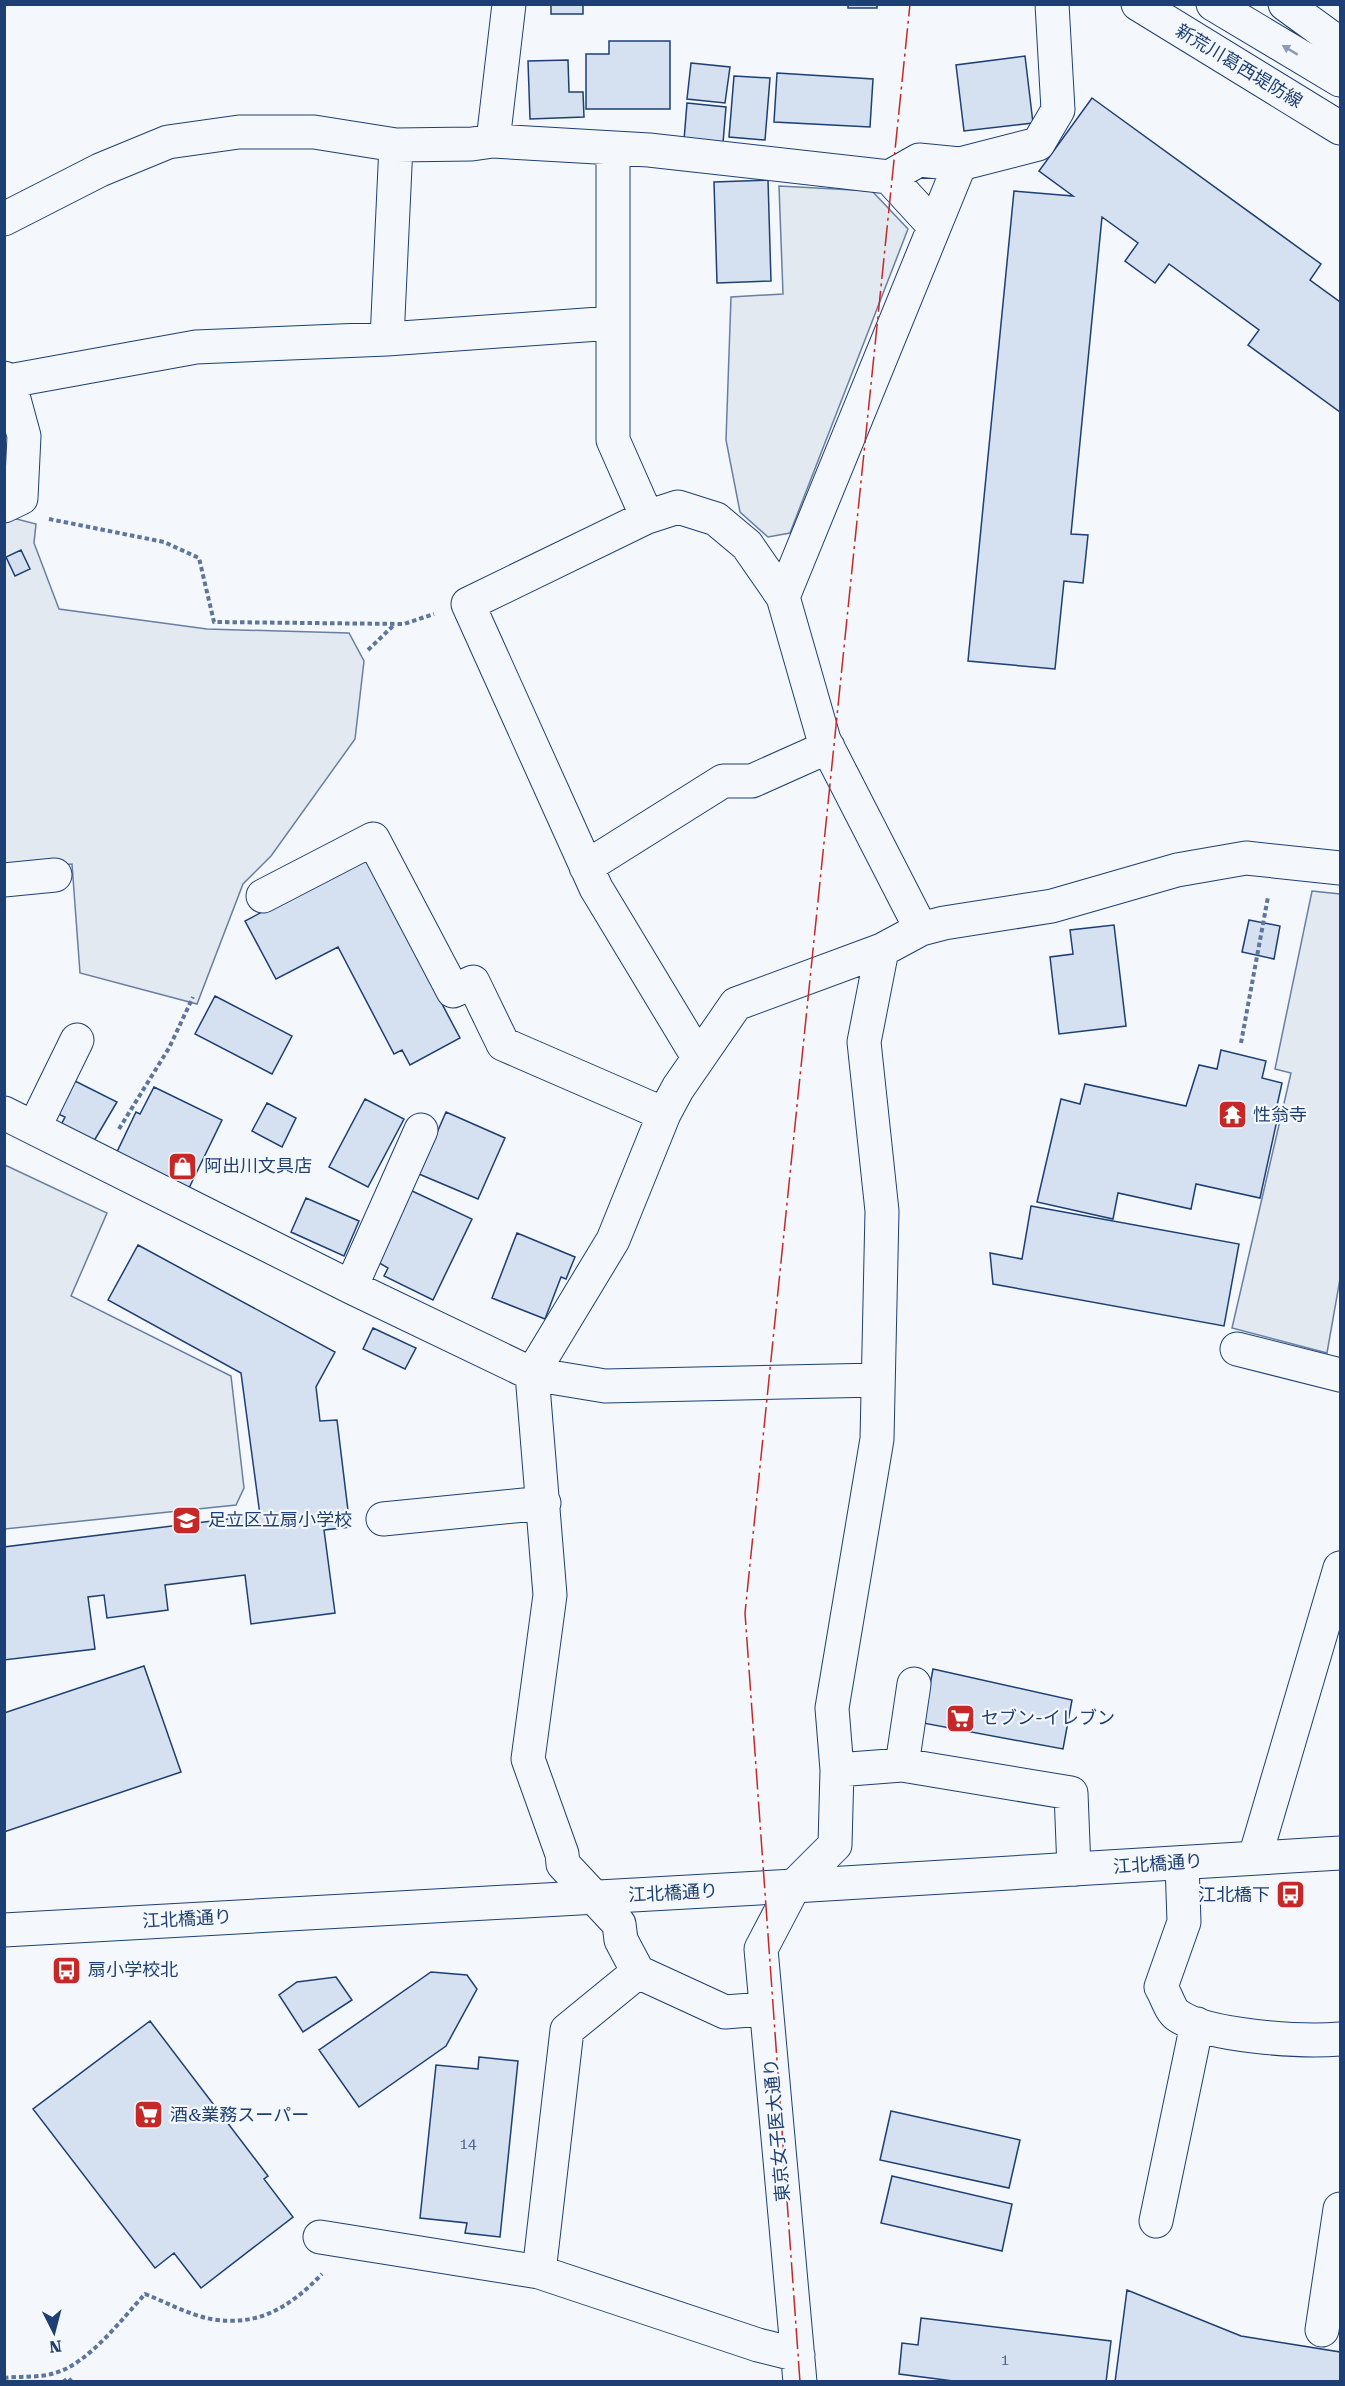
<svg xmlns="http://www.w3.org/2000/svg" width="1345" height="2386" viewBox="0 0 1345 2386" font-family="'Roboto Serif','Noto Sans JP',serif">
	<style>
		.green { fill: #e3e9f0; stroke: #687fa3; stroke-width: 1.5 }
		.building { fill: #d5e0f0; stroke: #1d3f73; stroke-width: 1.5 }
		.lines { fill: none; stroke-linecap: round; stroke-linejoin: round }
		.minor-casing { stroke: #1d3f73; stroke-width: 35 }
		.major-casing { stroke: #1d3f73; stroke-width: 35 }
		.highway-casing { stroke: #1d3f73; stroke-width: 35 }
		.path { stroke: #5e769c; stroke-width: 4; stroke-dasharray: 4.5 3; stroke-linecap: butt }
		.minor { stroke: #f4f7fb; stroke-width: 33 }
		.major { stroke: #f4f7fb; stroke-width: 33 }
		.highway { stroke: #f4f7fb; stroke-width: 33 }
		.power { stroke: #c62828; stroke-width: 1.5; stroke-dasharray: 21 4.5 3 4.5; stroke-linecap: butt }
		.oneway { fill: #889bb7 }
		.labels { text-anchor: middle; stroke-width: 4.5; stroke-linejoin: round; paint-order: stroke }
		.number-label { font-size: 15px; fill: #4b6792 }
		.street-label { font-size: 18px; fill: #1d3f73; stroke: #f4f7fb }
		.poi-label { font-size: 18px; fill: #1d3f73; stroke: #f4f7fb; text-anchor: start }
	</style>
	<rect width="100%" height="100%" fill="#f4f7fb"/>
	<!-- green -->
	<path class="green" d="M779 186 872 191 908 229 790 533 768 537 740 512 726 440 731 297 783 294Z
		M5 516 36 524 34 543 59 609 207 629 349 633 364 661 355 739 271 856 243 884 197 1004 80 973 72 864 5 869Z
		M1312 891 1340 894V1279L1327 1353 1232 1328 1291 1073 1275 1069Z
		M5 1165 107 1213 71 1296 231 1376 244 1488 236 1505 5 1529Z"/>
	<!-- building -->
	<path class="building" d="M551 4H583V14H551Z
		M848 4H877V8H848Z
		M609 41H670V109H586V54H609Z
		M1025 56 1033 123 964 131 956 65Z
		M568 60 569 92H583L584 117 530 119 528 61Z
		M691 63 730 67 725 103 687 99Z
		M777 73 873 79 870 127 774 122Z
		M734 76 770 78 765 140 729 137Z
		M1092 98 1321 264 1310 280 1340 302V412L1248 345 1259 330 1169 264 1155 283 1125 261 1138 243 1102 217 1071 534 1088 535 1083 583 1064 581 1055 669 968 661 1014 191 1073 196 1039 171Z
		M687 103 726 107 723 143 684 140Z
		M768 180 771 281 717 283 714 182Z
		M21 550 30 569 15 576 6 557Z
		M365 858 460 1038 410 1065 402 1050 394 1054 338 947 276 979 245 921Z
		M1249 920 1280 926 1274 959 1242 952Z
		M1114 925 1126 1026 1059 1034 1050 957 1073 954 1070 930Z
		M215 996 292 1036 272 1074 195 1034Z
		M1221 1050 1266 1061 1262 1078 1282 1083 1276 1110 1279 1111 1260 1198 1196 1184 1191 1209 1118 1193 1113 1219 1037 1202 1061 1099 1080 1104 1085 1084 1186 1106 1199 1065 1217 1069Z
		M73 1080 117 1102 94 1141 61 1125 65 1117 56 1113Z
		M154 1087 222 1120 189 1188 116 1154 136 1112 140 1114Z
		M365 1099 404 1119 368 1187 329 1167Z
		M267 1103 296 1118 282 1147 252 1131Z
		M446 1112 505 1138 478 1199 419 1174Z
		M410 1190 472 1219 433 1300 384 1276 388 1268 376 1261Z
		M306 1198 359 1221 344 1256 291 1232Z
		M1031 1206 1239 1244 1224 1326 993 1284 990 1253 1022 1259Z
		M517 1233 575 1257 566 1279 561 1277 545 1319 492 1298Z
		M138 1245 335 1352 316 1387 320 1421 337 1420 350 1527 324 1530 335 1613 251 1624 245 1575 165 1585 168 1610 107 1618 104 1595 88 1597 95 1649 4 1660V1547L260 1515 241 1373 108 1300Z
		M373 1328 416 1348 405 1369 363 1349Z
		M144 1666 181 1772 4 1832V1713Z
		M933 1669 1072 1700 1063 1749 923 1723Z
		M431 1972 467 1975 477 1989 446 2046 359 2107 319 2050Z
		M336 1977 352 2000 303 2032 279 1995 297 1982Z
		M150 2021 268 2176 264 2179 293 2217 201 2288 174 2253 155 2268 33 2109Z
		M479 2057 518 2061 500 2237 465 2233 467 2223 420 2218 436 2065 478 2069Z
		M891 2111 1020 2140 1009 2188 880 2160Z
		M892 2176 1012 2204 1002 2251 881 2223Z
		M1127 2290 1241 2336 1340 2352V2382H1115Z
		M921 2318 1111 2341 1106 2382H961L899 2374 902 2343 918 2345Z"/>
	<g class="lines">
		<defs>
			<path id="minor" d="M493 141 509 4
				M613 148V440L647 517
				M889 177 933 225
				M4 219 100 170 168 142 239 132H314L396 145 472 144 493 141 649 150 889 177 919 160 960 164
				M387 339 396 145
				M4 378 9 381 24 436 21 498 4 506
				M9 381 196 347 387 339 613 323
				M586 867 723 781H752L828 747
				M4 880 55 875
				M263 896 373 839 453 991 473 982 503 1044 664 1114
				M921 929 824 740 783 597 960 164 1038 144 1058 110 1052 4
				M698 1057 596 888 468 604 647 517 678 507 716 519 747 545 783 597
				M4 1113 351 1287 532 1374 605 1386 878 1380
				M34 1128 77 1040
				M351 1287 421 1130
				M1237 1349 1340 1375
				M383 1519 544 1503
				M902 1765 914 1684
				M837 1770 902 1765 1071 1793 1074 1869
				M1255 1857 1340 1568
				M1182 1863 1184 1922 1161 1987C1166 1995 1170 2010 1177 2015 1207 2037 1303 2042 1340 2039
				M638 1972 567 2030 539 2272 758 2345 798 2355
				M765 2009 725 2012 638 1972 621 1940 619 1924 563 1864 562 1854 528 1759 550 1595 532 1374 613 1240 664 1114 678 1088 736 1004 882 950
				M1156 2221 1197 2024
				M320 2237 539 2272
				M1322 2330 1340 2209
				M800 2382 761 1949 794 1886 835 1845 837 1770 832 1708 877 1439 882 1211 864 1042 882 950 921 929 944 923 1052 906 1177 870 1246 858 1340 868"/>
			<path id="major" d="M1138 4 1340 128
				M4 1930 794 1886 1340 1853"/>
			<path id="highway" d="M1213 4 1340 80
				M1285 4 1340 44"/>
		</defs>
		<!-- minor casing -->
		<use href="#minor" class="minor-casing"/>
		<!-- major casing -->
		<use href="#major" class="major-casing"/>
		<!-- highway casing -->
		<use href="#highway" class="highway-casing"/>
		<!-- path -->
		<path class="path" d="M49 519 164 542 199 558 214 622 404 624 434 614
			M368 650 395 624
			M1241 1043 1268 897
			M119 1129 169 1048 193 997
			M4 2378C21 2376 40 2378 55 2373 88 2364 122 2319 145 2294 166 2302 189 2315 211 2319 259 2327 290 2307 322 2274
			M63 2382 68 2378 72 2382"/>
		<!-- minor -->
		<use href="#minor" class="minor"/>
		<!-- major -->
		<use href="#major" class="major"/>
		<!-- highway -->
		<use href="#highway" class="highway"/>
		<!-- power -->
		<path class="power" d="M800 2382 745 1613 910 4"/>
	</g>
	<!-- one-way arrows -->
	<defs><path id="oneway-solid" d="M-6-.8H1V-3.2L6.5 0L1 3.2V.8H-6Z" transform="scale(1.5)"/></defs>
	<use class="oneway" href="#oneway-solid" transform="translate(1290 50) rotate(-149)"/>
	<!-- icons -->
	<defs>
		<symbol id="temple-square" viewBox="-11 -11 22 22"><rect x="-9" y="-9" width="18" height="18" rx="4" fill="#c62828" stroke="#f4f7fb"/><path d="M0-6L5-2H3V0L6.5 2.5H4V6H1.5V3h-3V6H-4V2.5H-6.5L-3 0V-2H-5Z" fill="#fff"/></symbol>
		<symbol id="shop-square" viewBox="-11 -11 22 22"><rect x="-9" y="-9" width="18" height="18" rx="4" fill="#c62828" stroke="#f4f7fb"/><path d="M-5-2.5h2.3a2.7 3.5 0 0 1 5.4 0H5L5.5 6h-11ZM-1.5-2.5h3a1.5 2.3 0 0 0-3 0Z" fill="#fff"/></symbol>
		<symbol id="school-square" viewBox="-11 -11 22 22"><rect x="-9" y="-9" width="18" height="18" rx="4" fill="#c62828" stroke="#f4f7fb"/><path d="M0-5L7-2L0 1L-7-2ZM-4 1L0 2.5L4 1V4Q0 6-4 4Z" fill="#fff"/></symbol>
		<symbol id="supermarket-square" viewBox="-11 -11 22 22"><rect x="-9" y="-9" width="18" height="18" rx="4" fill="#c62828" stroke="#f4f7fb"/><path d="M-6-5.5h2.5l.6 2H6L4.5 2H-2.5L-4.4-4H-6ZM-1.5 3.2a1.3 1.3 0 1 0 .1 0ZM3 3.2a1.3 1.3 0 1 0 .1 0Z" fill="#fff"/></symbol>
		<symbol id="bus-square" viewBox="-11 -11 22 22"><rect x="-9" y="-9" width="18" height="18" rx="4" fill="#c62828" stroke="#f4f7fb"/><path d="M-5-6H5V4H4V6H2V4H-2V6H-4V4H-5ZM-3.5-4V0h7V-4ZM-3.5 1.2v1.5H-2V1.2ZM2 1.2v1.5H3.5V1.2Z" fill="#fff"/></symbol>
	</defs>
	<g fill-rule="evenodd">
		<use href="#temple-square" x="1216" y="1098" width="33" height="33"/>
		<use href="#shop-square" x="166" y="1150" width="33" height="33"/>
		<use href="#school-square" x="170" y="1504" width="33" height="33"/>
		<use href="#supermarket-square" x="944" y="1702" width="33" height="33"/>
		<use href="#bus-square" x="1274" y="1878" width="33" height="33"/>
		<use href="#bus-square" x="50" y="1954" width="33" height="33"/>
		<use href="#supermarket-square" x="132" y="2098" width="33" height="33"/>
	</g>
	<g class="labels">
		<!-- number labels -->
		<g class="number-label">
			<text x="468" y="2149">14</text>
			<text x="1005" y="2365">1</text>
		</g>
		<!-- street labels -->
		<g class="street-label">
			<text transform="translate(1239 66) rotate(31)" y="6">新荒川葛西堤防線</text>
			<text transform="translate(1158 1864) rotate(-4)" y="6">江北橋通り</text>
			<text transform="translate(673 1893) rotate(-3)" y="6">江北橋通り</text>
			<text transform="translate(187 1919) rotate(-3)" y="6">江北橋通り</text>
			<text transform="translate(777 2130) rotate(-95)" y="6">東京女子医大通り</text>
		</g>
		<!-- poi labels -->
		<g class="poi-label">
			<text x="1253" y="1121">性翁寺</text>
			<text x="204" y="1172">阿出川文具店</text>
			<text x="208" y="1526">足立区立扇小学校</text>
			<text x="981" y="1724">セブン-イレブン</text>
			<text x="1270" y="1901" text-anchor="end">江北橋下</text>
			<text x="88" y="1976">扇小学校北</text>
			<text x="170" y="2121">酒&amp;業務スーパー</text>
		</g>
	</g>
	<!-- border -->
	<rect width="1345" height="2386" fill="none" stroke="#1d3f73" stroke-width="12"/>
	<!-- north arrow -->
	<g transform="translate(54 2332) rotate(174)" stroke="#f4f7fb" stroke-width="4.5" paint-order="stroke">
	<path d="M0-4.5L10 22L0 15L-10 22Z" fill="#1d3f73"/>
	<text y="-9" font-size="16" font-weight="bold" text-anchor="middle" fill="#1d3f73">N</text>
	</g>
</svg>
